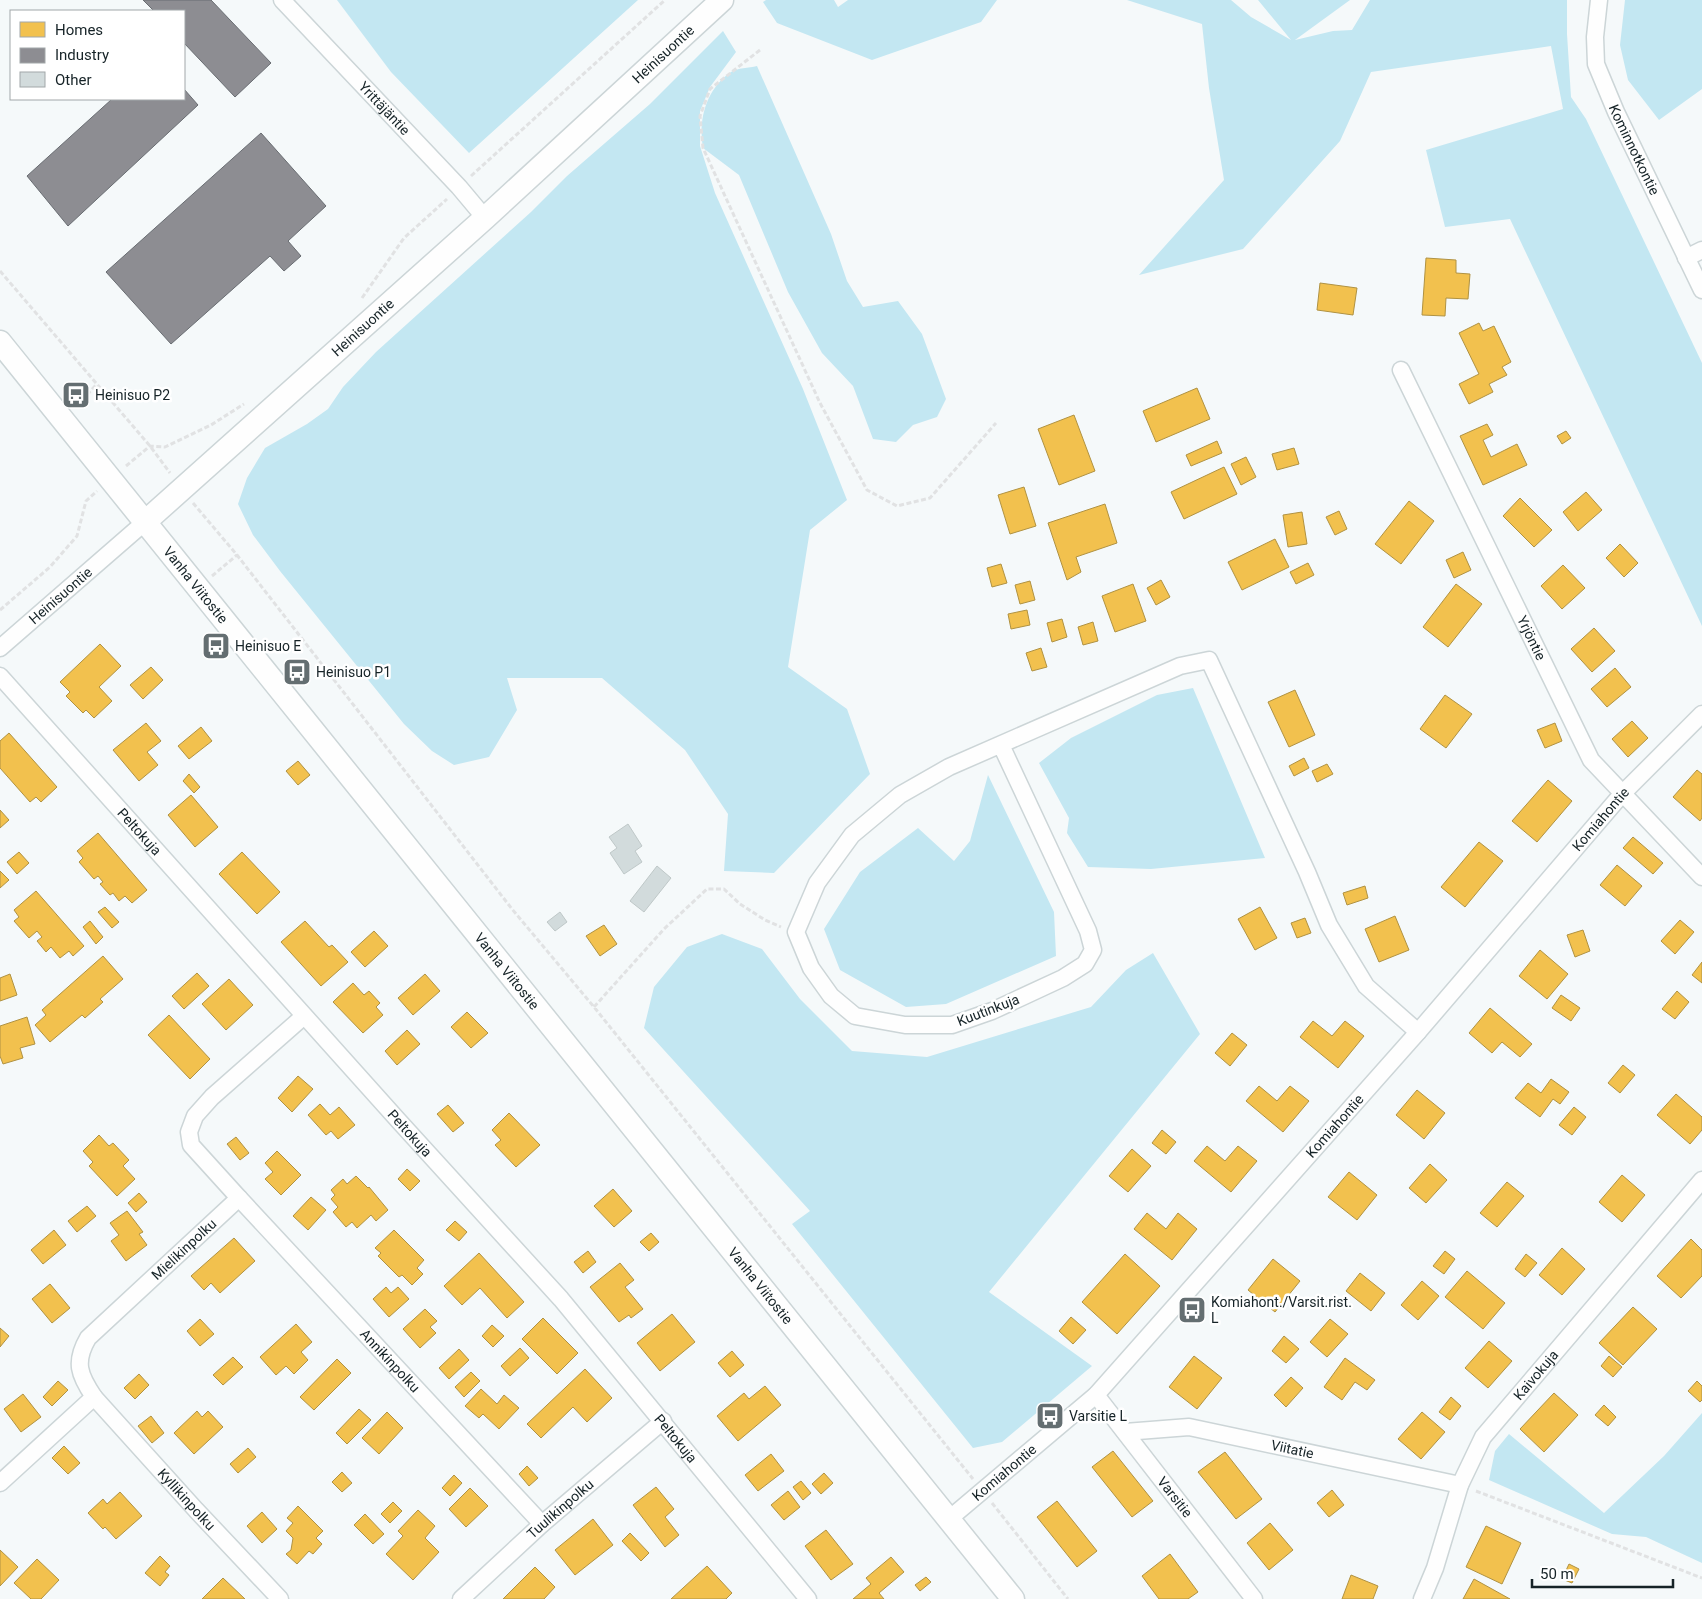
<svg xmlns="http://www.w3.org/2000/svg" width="1702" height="1599" viewBox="0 0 1702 1599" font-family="Roboto,sans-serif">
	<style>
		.green { fill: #c3e7f2 }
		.homes { fill: #f2c14e; stroke: #b09242 }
		.industry { fill: #8d8d92; stroke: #696d72 }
		.building { fill: #d2dbdc; stroke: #bfc8c8 }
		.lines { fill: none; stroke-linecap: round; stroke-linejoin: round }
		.street-casing { stroke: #ccd5d7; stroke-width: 19 }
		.secondary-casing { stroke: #ccd5d7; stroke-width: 25 }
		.path { stroke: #e1e2e3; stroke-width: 3; stroke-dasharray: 5 2.5; stroke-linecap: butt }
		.street { stroke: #fefefe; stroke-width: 16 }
		.secondary { stroke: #fefefe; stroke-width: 22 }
		.labels { text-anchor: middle; stroke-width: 5; stroke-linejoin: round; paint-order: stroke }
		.street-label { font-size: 14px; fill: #162327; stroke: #fff }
		.poi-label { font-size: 14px; fill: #162327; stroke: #fff; text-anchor: start }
	</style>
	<rect width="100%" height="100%" fill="#f5f9fa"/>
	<!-- green -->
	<path class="green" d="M337 0H638L469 153 391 72Z
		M766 0H834L838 7 848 0H997L981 22 872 60 777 23 763 2Z
		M1127 0H1231L1251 17 1291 40 1258 0H1350L1295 40 1333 31 1352 30 1370 0H1567V34L1571 97 1586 119 1702 363V626L1510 219 1445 227 1426 150 1563 109 1551 46 1371 72 1340 141 1243 249 1139 275 1224 180 1209 88 1202 24Z
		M1625 0H1702V89L1659 120 1628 80 1620 45Z
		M723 31 736 52 710 87 700 111V146L715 193 803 389 847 500 810 530 788 667 847 709 870 774 774 873 724 871 728 814 685 750 602 678H507L517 710 489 757 454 765 432 751 404 724 280 571 253 535 238 504 247 478 265 448 307 424 328 409 343 387 376 352 531 212 567 176 650 104Z
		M757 66 831 234 847 281 863 307 898 301 922 334 946 399 937 417 913 425 896 442 873 439 853 386 822 353 788 292 739 175 703 148C698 120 706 89 731 72 737 68 749 68 757 66Z
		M1193 688 1265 858 1151 869 1088 867 1067 833 1069 818 1039 763 1071 738 1157 695Z
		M988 775 1054 912 1056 956 946 1004 906 1007 840 970 824 929 860 872 918 828 954 861 970 841Z
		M722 934 762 949 800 999 852 1051 927 1057 1091 1007 1126 970 1153 953 1200 1034 989 1292 1092 1366 1002 1442 973 1448 792 1224 810 1211 644 1028 654 987 687 947Z
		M1702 1413V1563L1646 1537 1612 1534 1489 1480 1495 1451 1509 1434 1604 1513 1664 1456Z"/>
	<!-- homes -->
	<path class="homes" d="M1426 258 1456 260V273L1470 274 1468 299 1446 298 1445 316 1422 315Z
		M1320 283 1357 288 1353 315 1317 310Z
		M1479 323 1483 331 1494 326 1511 362 1502 367 1507 375 1489 384 1493 392 1469 404 1459 384 1479 374 1459 333Z
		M1197 388 1210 419 1156 442 1143 411Z
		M1074 415 1095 471 1059 485 1038 429Z
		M1487 424 1493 435 1483 440 1491 457 1517 444 1527 465 1483 485 1460 436Z
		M1566 431 1571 438 1562 444 1557 436Z
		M1217 441 1222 453 1191 466 1186 455Z
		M1294 448 1299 464 1277 470 1272 454Z
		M1246 457 1256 477 1241 485 1231 464Z
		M1224 467 1237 494 1184 519 1171 492Z
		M1024 487 1036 526 1010 534 998 495Z
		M1586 492 1602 510 1578 531 1563 512Z
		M1520 498 1552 530 1534 547 1503 516Z
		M1409 501 1434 521 1401 564 1375 544Z
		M1105 504 1117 543 1076 557 1081 572 1067 580 1048 523Z
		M1339 511 1347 529 1335 535 1326 517Z
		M1302 512 1307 544 1288 547 1283 515Z
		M1275 539 1289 567 1242 590 1228 562Z
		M1620 544 1638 563 1624 577 1606 558Z
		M1463 552 1471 570 1454 578 1446 560Z
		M1308 563 1314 575 1296 584 1290 572Z
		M1001 564 1007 583 992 587 987 568Z
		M1563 565 1585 588 1562 609 1541 586Z
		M1161 580 1170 597 1156 605 1147 588Z
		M1030 581 1035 600 1020 604 1015 585Z
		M1133 584 1146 621 1115 632 1102 596Z
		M1456 584 1482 604 1448 647 1423 627Z
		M1027 610 1030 625 1011 629 1008 614Z
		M1062 619 1067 637 1052 642 1047 623Z
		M1093 622 1098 641 1083 645 1078 627Z
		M1594 628 1615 651 1592 672 1571 649Z
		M100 644 121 666 99 687 112 701 94 718 86 710 83 713 66 696 70 692 60 682Z
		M1041 648 1047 667 1032 671 1026 653Z
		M151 667 163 680 143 699 130 685Z
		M1615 668 1631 687 1607 707 1591 689Z
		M1295 690 1315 735 1289 747 1268 702Z
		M1445 695 1472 714 1446 748 1420 729Z
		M1632 721 1648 738 1628 757 1612 739Z
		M146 723 161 741 147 752 158 765 139 781 113 750Z
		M1555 723 1562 741 1545 748 1537 730Z
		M201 727 212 741 189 759 178 746Z
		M9 733 57 787 41 802 36 797 30 802 0 768V741Z
		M1304 758 1309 768 1294 776 1289 766Z
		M298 761 310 775 298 785 286 771Z
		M1327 764 1333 774 1317 782 1312 771Z
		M1697 770 1702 774V818L1700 821 1673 797Z
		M189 774 200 787 194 793 183 781Z
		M1548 780 1572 801 1537 842 1512 821Z
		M191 795 218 827 195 847 168 815Z
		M0 810 9 820 0 828Z
		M98 833 147 890 132 903 125 896 119 901 113 893 110 895 100 884 103 882 98 876 94 879 79 862 83 858 77 851Z
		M1633 837 1663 863 1653 874 1623 848Z
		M1479 842 1503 861 1465 907 1441 887Z
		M19 852 29 863 17 874 7 862Z
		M242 852 280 892 257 914 219 874Z
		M1617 865 1642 886 1625 906 1600 885Z
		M0 871 9 880 0 888Z
		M1365 886 1368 898 1347 905 1343 893Z
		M36 891 84 946 73 956 69 951 60 958 51 947 46 952 37 941 42 937 37 931 29 938 14 921 19 917 14 910Z
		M105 907 119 922 112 928 98 912Z
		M1260 907 1277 938 1255 950 1238 919Z
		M1395 916 1409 950 1379 962 1365 929Z
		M1305 918 1311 933 1297 938 1291 923Z
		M1680 920 1694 932 1675 954 1661 941Z
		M90 921 103 937 96 944 83 927Z
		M305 921 329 947 332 945 348 962 321 986 281 942Z
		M604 925 617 944 600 956 586 936Z
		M1583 930 1590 951 1575 957 1567 935Z
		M374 931 388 946 365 967 351 952Z
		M1540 950 1568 974 1547 999 1519 976Z
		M103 956 123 979 100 999 103 1002 85 1018 82 1015 50 1042 35 1025 46 1015 42 1010Z
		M1702 962V983L1692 975Z
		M197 973 209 986 184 1009 172 996Z
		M10 974 17 995 0 1001V978Z
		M425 974 440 991 413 1015 398 998Z
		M229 979 253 1005 226 1030 202 1004Z
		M353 983 364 995 369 991 380 1003 376 1007 383 1015 363 1033 333 1002Z
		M1677 991 1689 1002 1675 1019 1662 1009Z
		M1561 995 1580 1008 1571 1021 1552 1008Z
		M1490 1008 1532 1044 1520 1057 1502 1042 1492 1053 1469 1033Z
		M467 1012 488 1033 471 1048 451 1027Z
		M169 1015 210 1059 190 1079 148 1035Z
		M27 1017 35 1044 20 1048 23 1058 3 1064 0 1056V1026Z
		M1313 1021 1332 1036 1345 1021 1364 1036 1338 1068 1300 1037Z
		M407 1030 420 1044 397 1065 385 1051Z
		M1232 1033 1247 1045 1230 1066 1215 1053Z
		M1623 1065 1635 1075 1620 1093 1608 1083Z
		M298 1076 313 1089 292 1112 278 1098Z
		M1551 1079 1569 1092 1560 1104 1553 1099 1540 1117 1515 1098 1528 1083 1541 1093Z
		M1259 1086 1277 1101 1290 1086 1309 1101 1283 1132 1246 1101Z
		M1417 1090 1445 1113 1424 1139 1396 1115Z
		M1676 1094 1702 1117V1130L1690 1144 1657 1115Z
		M320 1104 330 1115 339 1107 355 1125 338 1139 331 1131 326 1135 308 1115Z
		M448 1105 464 1123 453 1132 437 1114Z
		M1574 1107 1586 1117 1572 1135 1559 1125Z
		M509 1113 540 1145 516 1167 495 1145 501 1140 492 1130Z
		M1162 1130 1176 1142 1166 1154 1152 1143Z
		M99 1135 109 1146 113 1143 129 1160 123 1166 135 1179 117 1196 89 1166 93 1162 83 1151Z
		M236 1137 249 1153 240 1160 227 1144Z
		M1207 1146 1225 1161 1238 1146 1257 1161 1231 1192 1194 1161Z
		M1132 1149 1151 1166 1128 1192 1109 1176Z
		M277 1151 301 1175 281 1195 265 1179 273 1172 265 1163Z
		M1430 1164 1447 1180 1426 1203 1409 1188Z
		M407 1169 420 1181 410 1191 398 1179Z
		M1349 1172 1377 1195 1357 1220 1328 1197Z
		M1622 1175 1645 1195 1622 1222 1599 1202Z
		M356 1176 368 1188 369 1187 388 1210 376 1221 371 1215 357 1228 352 1222 346 1227 333 1212 338 1207 331 1199 335 1195 331 1190 343 1179 347 1184Z
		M1507 1182 1524 1196 1497 1227 1480 1213Z
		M613 1189 632 1211 614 1227 594 1206Z
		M139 1193 147 1202 136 1212 128 1203Z
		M311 1197 326 1210 308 1230 293 1216Z
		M87 1206 96 1216 77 1232 68 1221Z
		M127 1211 143 1232 139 1234 147 1245 126 1261 111 1241 119 1235 110 1223Z
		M1147 1213 1166 1229 1178 1213 1197 1229 1172 1260 1134 1229Z
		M455 1221 467 1232 459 1241 446 1230Z
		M54 1230 66 1245 43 1264 31 1250Z
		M394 1230 424 1260 417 1268 423 1274 412 1285 402 1275 399 1277 378 1256 381 1253 375 1248Z
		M651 1233 659 1242 649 1251 640 1242Z
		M234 1238 255 1261 220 1293 211 1283 204 1290 191 1276Z
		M1691 1239 1702 1250V1276L1681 1298 1657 1276Z
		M1562 1248 1585 1269 1562 1295 1539 1275Z
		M588 1251 596 1262 583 1273 574 1262Z
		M1445 1251 1455 1259 1444 1274 1433 1266Z
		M479 1253 524 1302 507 1318 480 1288 462 1305 444 1286Z
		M1125 1254 1160 1286 1117 1334 1082 1302Z
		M1526 1254 1537 1263 1525 1277 1515 1269Z
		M1273 1259 1300 1281 1275 1312 1248 1290Z
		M620 1263 634 1280 625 1287 643 1309 631 1318 629 1315 619 1322 590 1287Z
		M1467 1271 1505 1303 1483 1329 1445 1297Z
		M1360 1273 1385 1293 1371 1311 1346 1291Z
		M1422 1281 1439 1296 1418 1320 1401 1305Z
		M50 1284 70 1308 52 1323 32 1299Z
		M386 1287 391 1293 398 1287 409 1299 389 1317 373 1299Z
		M1633 1307 1657 1329 1623 1365 1599 1343Z
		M425 1309 437 1321 430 1327 436 1333 420 1348 403 1329Z
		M672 1314 695 1342 660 1371 637 1343Z
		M1071 1317 1086 1330 1073 1344 1059 1331Z
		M543 1318 578 1353 557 1374 522 1339Z
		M200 1319 214 1334 200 1346 187 1331Z
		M1330 1319 1348 1334 1327 1357 1310 1342Z
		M296 1324 312 1342 301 1352 308 1360 294 1374 286 1366 276 1375 260 1357Z
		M492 1325 504 1336 493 1347 482 1336Z
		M0 1328 9 1336 0 1347Z
		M1284 1336 1299 1349 1286 1363 1272 1351Z
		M1489 1341 1512 1361 1488 1388 1465 1368Z
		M520 1348 529 1358 510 1376 501 1366Z
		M459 1349 469 1360 449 1379 439 1368Z
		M732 1351 744 1365 730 1377 718 1363Z
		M1194 1356 1222 1378 1197 1409 1169 1387Z
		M1609 1356 1622 1367 1613 1377 1601 1366Z
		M233 1357 243 1367 223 1385 213 1375Z
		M1345 1358 1375 1380 1367 1390 1355 1382 1342 1400 1324 1387Z
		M337 1359 351 1373 314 1410 300 1397Z
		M585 1369 612 1398 587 1422 573 1407 541 1438 527 1424Z
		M471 1372 480 1381 464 1397 455 1387Z
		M139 1374 149 1385 135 1399 124 1388Z
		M1291 1377 1303 1388 1286 1407 1274 1395Z
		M58 1381 68 1390 52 1406 43 1397Z
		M1697 1381 1702 1386V1400L1700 1402 1688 1391Z
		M765 1386 781 1405 738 1441 717 1416 744 1393 749 1399Z
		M481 1389 497 1404 504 1395 519 1408 499 1429 483 1414 479 1418 465 1406Z
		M1554 1393 1578 1415 1544 1452 1520 1429Z
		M23 1394 41 1417 21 1432 4 1409Z
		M1451 1397 1461 1406 1450 1420 1439 1412Z
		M1604 1405 1616 1417 1608 1426 1595 1415Z
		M359 1409 371 1420 347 1444 336 1433Z
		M197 1411 202 1417 208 1411 223 1427 194 1454 174 1433Z
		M387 1412 403 1428 379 1454 362 1438Z
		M1422 1412 1445 1432 1421 1459 1398 1439Z
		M151 1416 164 1433 152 1443 138 1426Z
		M64 1446 80 1463 68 1474 52 1458Z
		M248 1448 256 1457 238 1473 230 1464Z
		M1113 1451 1153 1501 1132 1517 1092 1467Z
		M1225 1452 1262 1499 1236 1519 1198 1472Z
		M771 1454 784 1471 758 1491 745 1475Z
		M527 1466 538 1478 529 1486 519 1474Z
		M342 1472 352 1483 342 1492 332 1482Z
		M824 1473 833 1483 821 1494 812 1484Z
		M454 1475 462 1483 450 1496 442 1488Z
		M801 1481 811 1493 803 1500 793 1487Z
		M656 1487 674 1509 665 1517 679 1535 665 1547 633 1505Z
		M470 1488 488 1506 466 1527 449 1509Z
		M1332 1490 1344 1505 1329 1517 1317 1503Z
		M788 1491 800 1507 784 1520 771 1505Z
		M120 1492 142 1516 116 1539 105 1527 103 1529 88 1513 103 1499 107 1504Z
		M1057 1501 1097 1551 1077 1567 1037 1517Z
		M393 1502 402 1511 390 1523 381 1514Z
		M298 1506 323 1531 316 1538 322 1544 313 1554 309 1551 297 1564 286 1554 291 1550 293 1538 286 1531 293 1523 287 1518Z
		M418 1510 435 1526 425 1538 439 1552 413 1580 386 1554 403 1536 398 1531Z
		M262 1512 277 1529 262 1543 247 1526Z
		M365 1514 384 1534 373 1544 354 1525Z
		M593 1519 613 1545 575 1575 555 1550Z
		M1270 1523 1293 1550 1269 1570 1247 1543Z
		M1486 1526 1521 1543 1502 1584 1466 1567Z
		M826 1530 853 1564 831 1580 805 1546Z
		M630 1533 649 1553 641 1561 622 1541Z
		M0 1550 18 1567 0 1586Z
		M1170 1554 1198 1592 1188 1599H1159L1142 1576Z
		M160 1556 170 1566 165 1572 169 1575 160 1586 145 1573Z
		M891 1557 904 1572 879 1593 884 1599H853L871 1584 866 1578Z
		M37 1559 59 1580 41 1599H31L14 1583Z
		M1569 1564 1579 1569 1572 1583 1562 1579Z
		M707 1566 732 1593 726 1599H671Z
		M535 1567 555 1587 544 1599H503Z
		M1351 1575 1378 1586 1373 1599H1342Z
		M926 1577 931 1582 920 1591 915 1585Z
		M223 1578 245 1599H202Z
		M1474 1579 1510 1599H1463Z"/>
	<!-- industry -->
	<path class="industry" d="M143 0H211L271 63 235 97 184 43V11H154Z
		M184 89 198 105 68 226 27 176 112 99H184Z
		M261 133 326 206 288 241 301 256 284 271 270 256 171 344 106 272Z"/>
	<!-- building -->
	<path class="building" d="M628 824 642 846 635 851 642 862 624 874 610 853 617 848 609 837Z
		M657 866 671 878 644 912 630 901Z
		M560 912 567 922 555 931 547 922Z"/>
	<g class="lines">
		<defs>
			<g id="street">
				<path id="s1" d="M282 0 459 187 485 218"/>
				<path id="s2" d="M1599 0 1595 37 1596 64 1616 112 1702 290"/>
				<path d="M1686 258 1702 250"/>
				<path id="s3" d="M1401 370 1591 760 1702 877"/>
				<path id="s4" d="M0 648 145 522"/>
				<path id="s5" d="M0 676 397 1119 561 1299 808 1599"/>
				<path d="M1001 745 1088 931 1093 950 1085 964 1063 978 992 1011 952 1025H905L855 1016 831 996 811 968 796 932 817 883 852 835 900 795 949 767 1180 666 1209 660 1307 872 1329 925 1366 986 1418 1032"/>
				<path id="s6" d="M239 1198 542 1524"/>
				<path id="s7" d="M1096 1395 1254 1599"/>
				<path id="s8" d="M94 1397 196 1510 280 1599"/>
				<path id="s9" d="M1125 1432 1189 1427 1460 1485"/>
				<path id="s10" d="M0 1483 94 1397C79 1375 74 1362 88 1338L239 1198 191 1145 189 1132 195 1116 212 1097 304 1016"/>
				<path id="s11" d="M949 1519 1096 1395 1418 1032 1622 794 1702 714"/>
				<path id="s12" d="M461 1599 542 1524 663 1421"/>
				<path id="s13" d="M1422 1599 1435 1568 1460 1485 1483 1437 1702 1180"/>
			</g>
			<g id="secondary">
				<path id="s14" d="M0 342 1013 1599"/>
				<path id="s15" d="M145 522 485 218 722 0"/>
			</g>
		</defs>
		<!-- street casing -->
		<use href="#street" class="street-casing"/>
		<!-- secondary casing -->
		<use href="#secondary" class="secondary-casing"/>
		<!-- path -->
		<path class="path" d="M760 50 710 89 700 116 703 148 820 403 867 490 897 506 930 498 996 423
			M471 176 665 0
			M0 271 150 446 170 473
			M362 298 404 238 447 199
			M76 395 82 400 97 384
			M126 466 150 446 165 447 211 425 244 404
			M193 503 237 555 512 909 594 1007 973 1479
			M212 576 237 555
			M0 610 50 567 77 536 86 501 97 491
			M594 1007 664 929 707 889H724L740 904 765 920 781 927
			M1476 1491 1702 1578
			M992 1503 1068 1599"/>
		<!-- street -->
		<use href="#street" class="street"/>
		<!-- secondary -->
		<use href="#secondary" class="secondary"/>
	</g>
	<!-- icons -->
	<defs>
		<symbol id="bus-square" viewBox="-11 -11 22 22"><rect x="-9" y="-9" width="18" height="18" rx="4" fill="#646e71" stroke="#fff"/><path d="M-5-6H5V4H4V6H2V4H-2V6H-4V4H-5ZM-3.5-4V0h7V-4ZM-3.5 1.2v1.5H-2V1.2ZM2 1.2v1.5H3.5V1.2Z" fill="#fff"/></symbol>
	</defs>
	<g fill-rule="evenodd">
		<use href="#bus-square" x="60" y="379" width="32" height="32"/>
		<use href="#bus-square" x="200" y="630" width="32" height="32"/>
		<use href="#bus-square" x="281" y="656" width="32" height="32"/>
		<use href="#bus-square" x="1176" y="1294" width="32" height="32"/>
		<use href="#bus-square" x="1034" y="1400" width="32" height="32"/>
	</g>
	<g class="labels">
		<!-- street labels -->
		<g class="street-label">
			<text dy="5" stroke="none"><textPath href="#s15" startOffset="698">Heinisuontie</textPath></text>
			<text dy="5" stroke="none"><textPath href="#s1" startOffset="149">Yrittäjäntie</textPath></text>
			<text dy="5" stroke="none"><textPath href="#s2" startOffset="158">Kominnotkontie</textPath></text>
			<text dy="5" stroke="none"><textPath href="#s15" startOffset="292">Heinisuontie</textPath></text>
			<text dy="5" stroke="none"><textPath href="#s14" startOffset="312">Vanha Viitostie</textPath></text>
			<text dy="5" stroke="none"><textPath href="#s4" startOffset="80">Heinisuontie</textPath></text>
			<text dy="5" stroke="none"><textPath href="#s3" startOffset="298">Yrjöntie</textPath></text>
			<text dy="5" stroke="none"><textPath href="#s11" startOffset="958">Komiahontie</textPath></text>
			<text dy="5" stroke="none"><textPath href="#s5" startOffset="209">Peltokuja</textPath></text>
			<text dy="5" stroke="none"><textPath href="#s14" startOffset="808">Vanha Viitostie</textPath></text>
			<text transform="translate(988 1010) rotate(-21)" y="5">Kuutinkuja</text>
			<text dy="5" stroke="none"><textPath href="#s11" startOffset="552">Komiahontie</textPath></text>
			<text dy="5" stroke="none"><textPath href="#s5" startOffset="614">Peltokuja</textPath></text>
			<text dy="5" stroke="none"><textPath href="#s10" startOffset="322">Mielikinpolku</textPath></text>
			<text dy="5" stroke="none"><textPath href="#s14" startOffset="1212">Vanha Viitostie</textPath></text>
			<text dy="5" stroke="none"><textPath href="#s6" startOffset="222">Annikinpolku</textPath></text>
			<text dy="5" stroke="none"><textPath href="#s13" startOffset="255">Kaivokuja</textPath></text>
			<text dy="5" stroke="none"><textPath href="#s5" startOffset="1019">Peltokuja</textPath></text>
			<text dy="5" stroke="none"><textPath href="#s9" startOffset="170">Viitatie</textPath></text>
			<text dy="5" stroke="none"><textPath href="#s11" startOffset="72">Komiahontie</textPath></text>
			<text dy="5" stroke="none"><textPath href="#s7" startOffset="129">Varsitie</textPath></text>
			<text dy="5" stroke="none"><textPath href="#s8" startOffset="138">Kyllikinpolku</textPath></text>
			<text dy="5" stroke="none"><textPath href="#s12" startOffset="134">Tuulikinpolku</textPath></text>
		</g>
		<!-- poi labels -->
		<g class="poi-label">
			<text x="95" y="400">Heinisuo P2</text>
			<text x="235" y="651">Heinisuo E</text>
			<text x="316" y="677">Heinisuo P1</text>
			<text x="1211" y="1307">Komiahont./Varsit.rist.<tspan x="1211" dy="16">L</tspan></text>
			<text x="1069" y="1421">Varsitie L</text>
		</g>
	</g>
	<!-- legend -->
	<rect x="10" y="10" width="175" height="90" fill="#ffffff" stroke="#a2a7a9"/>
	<rect x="20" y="22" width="25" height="15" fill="#f2c14e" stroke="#a2a7a9"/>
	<text x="55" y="35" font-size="15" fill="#162327">Homes</text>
	<rect x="20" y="48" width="25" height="15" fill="#8d8d92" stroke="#a2a7a9"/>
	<text x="55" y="60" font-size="15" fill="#162327">Industry</text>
	<rect x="20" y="72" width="25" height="15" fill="#d2dbdc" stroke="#a2a7a9"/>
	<text x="55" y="85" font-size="15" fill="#162327">Other</text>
	<!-- scale -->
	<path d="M1532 1579v8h141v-8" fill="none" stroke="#162327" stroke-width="2.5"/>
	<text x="1540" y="1579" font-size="15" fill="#162327" stroke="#ffffff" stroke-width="4" paint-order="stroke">50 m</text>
</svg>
